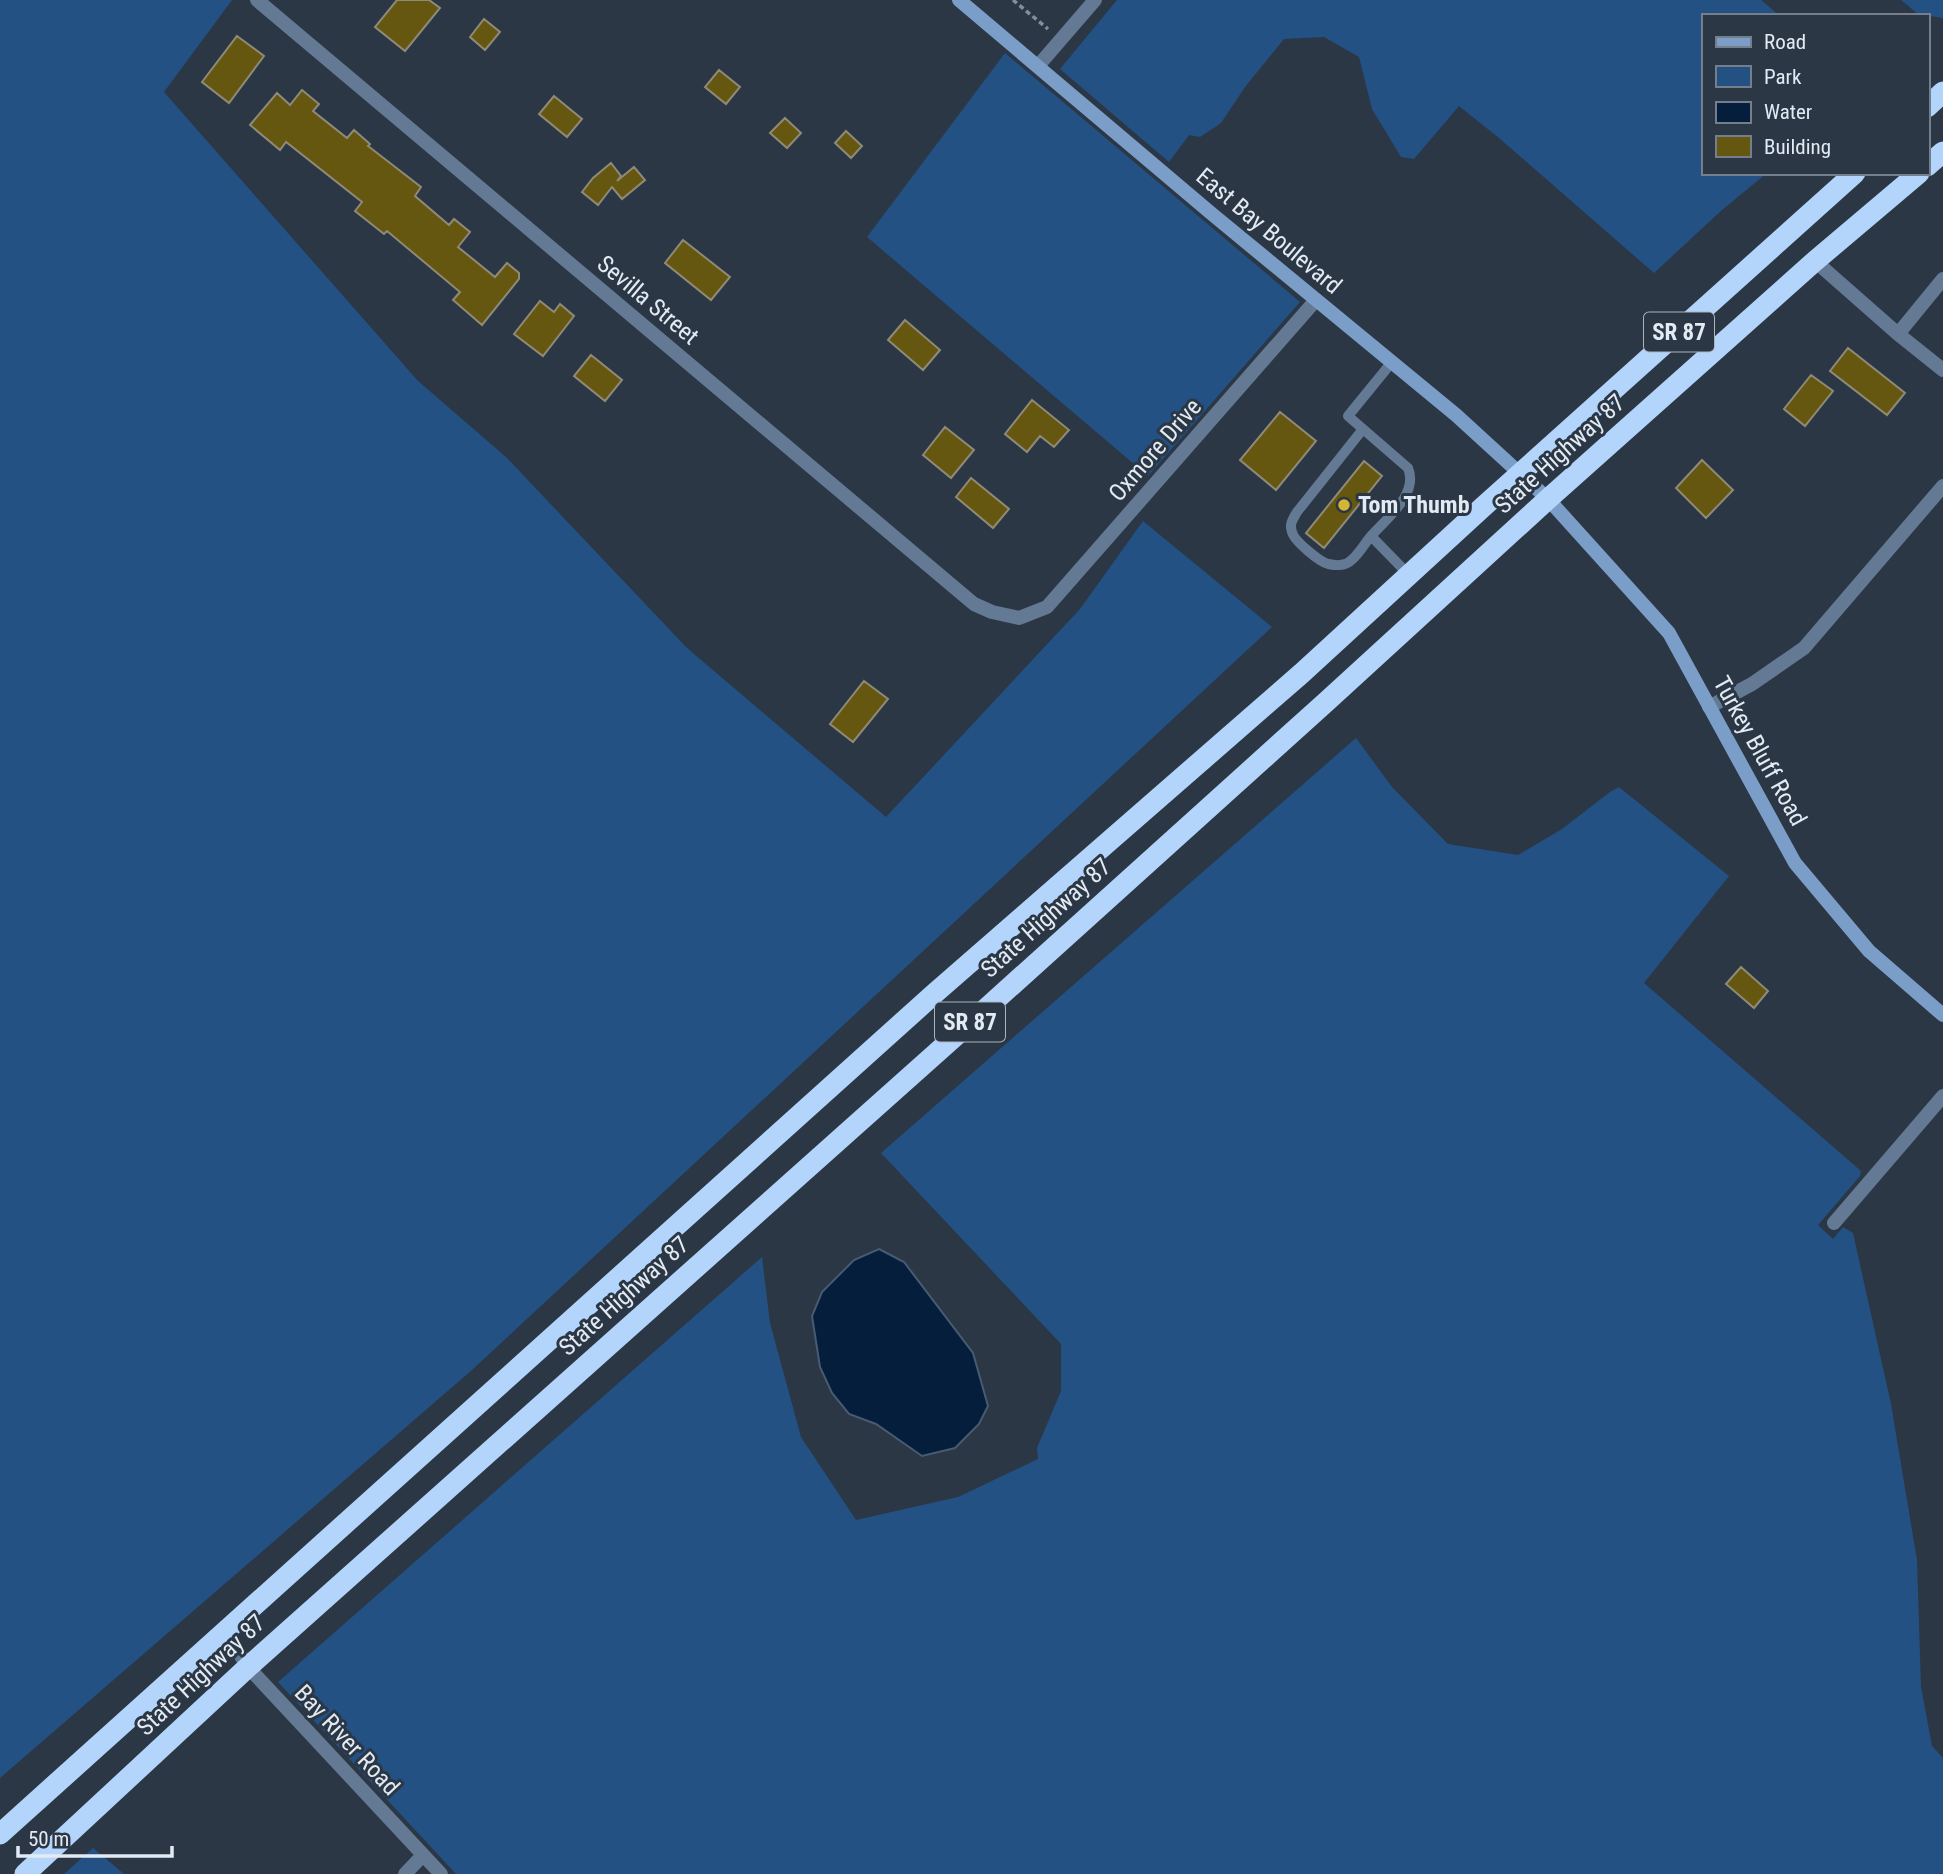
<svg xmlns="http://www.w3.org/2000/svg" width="1943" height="1874" viewBox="0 0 1943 1874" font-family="'Roboto Condensed',sans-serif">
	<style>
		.green { fill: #235184 }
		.water { fill: #041e3b; stroke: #475b72; stroke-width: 2 }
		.building { fill: #655610; stroke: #8f8a77; stroke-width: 2 }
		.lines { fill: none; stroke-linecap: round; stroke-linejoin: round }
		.path { stroke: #848e9a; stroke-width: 3.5; stroke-dasharray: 5 3.5; stroke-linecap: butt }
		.lane { stroke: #637994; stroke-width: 10 }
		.street { stroke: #637994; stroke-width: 14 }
		.secondary { stroke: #7b9ec8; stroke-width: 14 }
		.highway { stroke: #b3d4fb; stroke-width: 21 }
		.poi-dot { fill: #d3b635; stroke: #2b3745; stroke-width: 2.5 }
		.labels { text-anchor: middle; stroke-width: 6; stroke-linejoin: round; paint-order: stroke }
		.shield { fill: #2b3745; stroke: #abb4bf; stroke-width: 2 }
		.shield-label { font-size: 23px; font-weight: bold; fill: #e2eaf3 }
		.street-label { font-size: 24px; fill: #e2eaf3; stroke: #2b3745 }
		.poi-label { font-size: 24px; font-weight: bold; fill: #e2eaf3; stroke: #2b3745; text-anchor: start }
	</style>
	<rect width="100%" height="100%" fill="#2b3745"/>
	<!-- green -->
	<path class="green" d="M0 0H232L164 92 418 381 506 457 687 648 886 817 1080 609 1143 521 1272 627 472 1370 0 1778Z
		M1117 0H1761L1780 16H1703V173H1767L1722 210 1654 273 1499 138 1459 106 1414 159 1401 157 1372 109 1359 57 1324 37 1284 39 1245 87 1221 123 1200 137 1189 135 1169 162 1060 69Z
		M1901 0H1943V18L1918 14Z
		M1005 53 1300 302 1148 476 867 237Z
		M1356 738 1392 787 1448 844 1518 855 1562 829 1610 792 1619 787 1729 876 1644 983 1861 1171 1860 1176 1818 1225 1833 1239 1843 1227 1853 1233 1891 1404 1917 1560 1921 1687 1932 1746 1943 1758V1874H456L278 1682 762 1257 770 1323 801 1437 856 1520 958 1497 1038 1459 1037 1448 1061 1391V1344L881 1153Z
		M93 1848 124 1874H64Z"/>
	<!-- water -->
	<path class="water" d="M879 1249 904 1262 973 1353 988 1406 979 1424 955 1448 922 1456 876 1424 849 1414 832 1393 820 1367 812 1316 822 1292 854 1260Z"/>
	<!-- building -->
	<path class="building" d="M397 0H429L440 8 405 51 375 27Z
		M484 19 500 32 485 50 470 37Z
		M237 36 264 56 229 103 202 82Z
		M719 70 740 87 726 104 705 87Z
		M302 90 319 104 313 111 347 138 354 130 370 144 368 146 421 187 415 196 449 225 454 219 470 232 458 247 495 277 507 263 519 273V279L482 325 453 300 460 292 387 231 384 234 355 211 362 202 286 142 280 150 250 125 277 93 290 105Z
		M554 96 582 119 567 137 539 114Z
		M785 118 801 133 787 148 770 133Z
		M846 131 862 146 851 158 835 143Z
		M611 163 621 176 617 181 634 167 645 180 622 199 612 187 598 205 582 192 593 178Z
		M683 240 730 277 711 300 665 263Z
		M540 301 554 312 560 304 574 316 543 356 514 334Z
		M905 320 940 350 923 370 888 340Z
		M1848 348 1905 393 1887 415 1830 371Z
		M591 355 622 380 605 401 574 376Z
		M1811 375 1833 391 1805 426 1784 409Z
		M1032 400 1069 430 1054 447 1040 436 1027 452 1005 434Z
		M1280 412 1316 441 1276 490 1240 460Z
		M945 427 974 450 951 478 923 455Z
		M1702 460 1733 490 1706 518 1676 488Z
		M1364 461 1382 476 1324 548 1306 533Z
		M971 478 1009 509 993 528 956 497Z
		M864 681 888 699 853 742 830 724Z
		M1741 967 1768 991 1754 1008 1726 984Z"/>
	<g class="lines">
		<!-- path -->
		<path class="path" d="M1013 0 1048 29"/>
		<!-- lane -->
		<path class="lane" d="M1363 429 1348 416 1392 362
			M1371 536C1386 519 1419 494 1408 468L1363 429 1297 512C1293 519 1289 524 1292 532 1294 541 1320 562 1328 564 1333 565 1340 566 1345 564 1355 561 1364 544 1371 536L1409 575"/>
		<!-- street -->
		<path class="street" d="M257 0 974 604 992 612 1019 618 1047 607 1316 300
			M1038 66 1095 0
			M1815 261 1898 334 1943 370
			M1898 334 1943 279
			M1709 707 1752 684 1804 648 1943 486
			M1834 1223 1943 1096
			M226 1632 248 1667 441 1874
			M405 1874 423 1855"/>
		<!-- secondary -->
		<path class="secondary" d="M959 0 1212 214 1456 415 1548 499 1669 633 1795 863 1869 951 1943 1015"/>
		<!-- highway -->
		<path class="highway" d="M1927 107 1943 92
			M1927 166 1943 152
			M0 1834 935 993 1302 673 1484 506 1855 173
			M25 1874 248 1667 970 1023 1326 702 1548 499 1815 261 1919 173"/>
	</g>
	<!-- markers -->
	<circle class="poi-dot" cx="1344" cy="505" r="7"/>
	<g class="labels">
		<!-- shield labels -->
		<g class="shield">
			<rect x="1644" y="312.5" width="70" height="39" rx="5"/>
			<rect x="935" y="1002.5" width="70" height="39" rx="5"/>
		</g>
		<g class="shield-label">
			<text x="1679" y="340">SR 87</text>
			<text x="970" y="1030">SR 87</text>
		</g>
		<!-- street labels -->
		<g class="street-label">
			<text transform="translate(1269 231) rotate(40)" y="8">East Bay Boulevard</text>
			<text transform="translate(648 300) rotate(40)" y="8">Sevilla Street</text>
			<text transform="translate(1155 450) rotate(-49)" y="8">Oxmore Drive</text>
			<text transform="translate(1560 454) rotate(-42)" y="8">State Highway 87</text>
			<text transform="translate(1760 751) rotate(61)" y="8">Turkey Bluff Road</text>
			<text transform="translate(1046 918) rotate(-42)" y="8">State Highway 87</text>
			<text transform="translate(624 1296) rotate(-42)" y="8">State Highway 87</text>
			<text transform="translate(201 1675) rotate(-43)" y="8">State Highway 87</text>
			<text transform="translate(347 1740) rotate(47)" y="8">Bay River Road</text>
		</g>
		<!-- poi labels -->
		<g class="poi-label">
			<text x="1358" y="513">Tom Thumb</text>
		</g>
	</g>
	<!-- legend -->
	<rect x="1702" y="14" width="228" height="161" fill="#2b3745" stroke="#747f8b" stroke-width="2"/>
	<rect x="1716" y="37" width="35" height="10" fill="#7b9ec8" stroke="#747f8b" stroke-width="2"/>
	<text x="1764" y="49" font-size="21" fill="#e2eaf3">Road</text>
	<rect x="1716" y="66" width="35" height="21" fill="#235184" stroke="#747f8b" stroke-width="2"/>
	<text x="1764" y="84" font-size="21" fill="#e2eaf3">Park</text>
	<rect x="1716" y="102" width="35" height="21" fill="#041e3b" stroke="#747f8b" stroke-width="2"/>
	<text x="1764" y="119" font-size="21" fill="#e2eaf3">Water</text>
	<rect x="1716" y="136" width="35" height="21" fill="#655610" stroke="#747f8b" stroke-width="2"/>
	<text x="1764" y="154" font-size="21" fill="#e2eaf3">Building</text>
	<!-- scale -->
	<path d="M18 1846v10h154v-10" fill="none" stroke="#e2eaf3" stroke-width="3.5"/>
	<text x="28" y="1846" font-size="21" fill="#e2eaf3" stroke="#2b3745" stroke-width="5" paint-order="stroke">50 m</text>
</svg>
